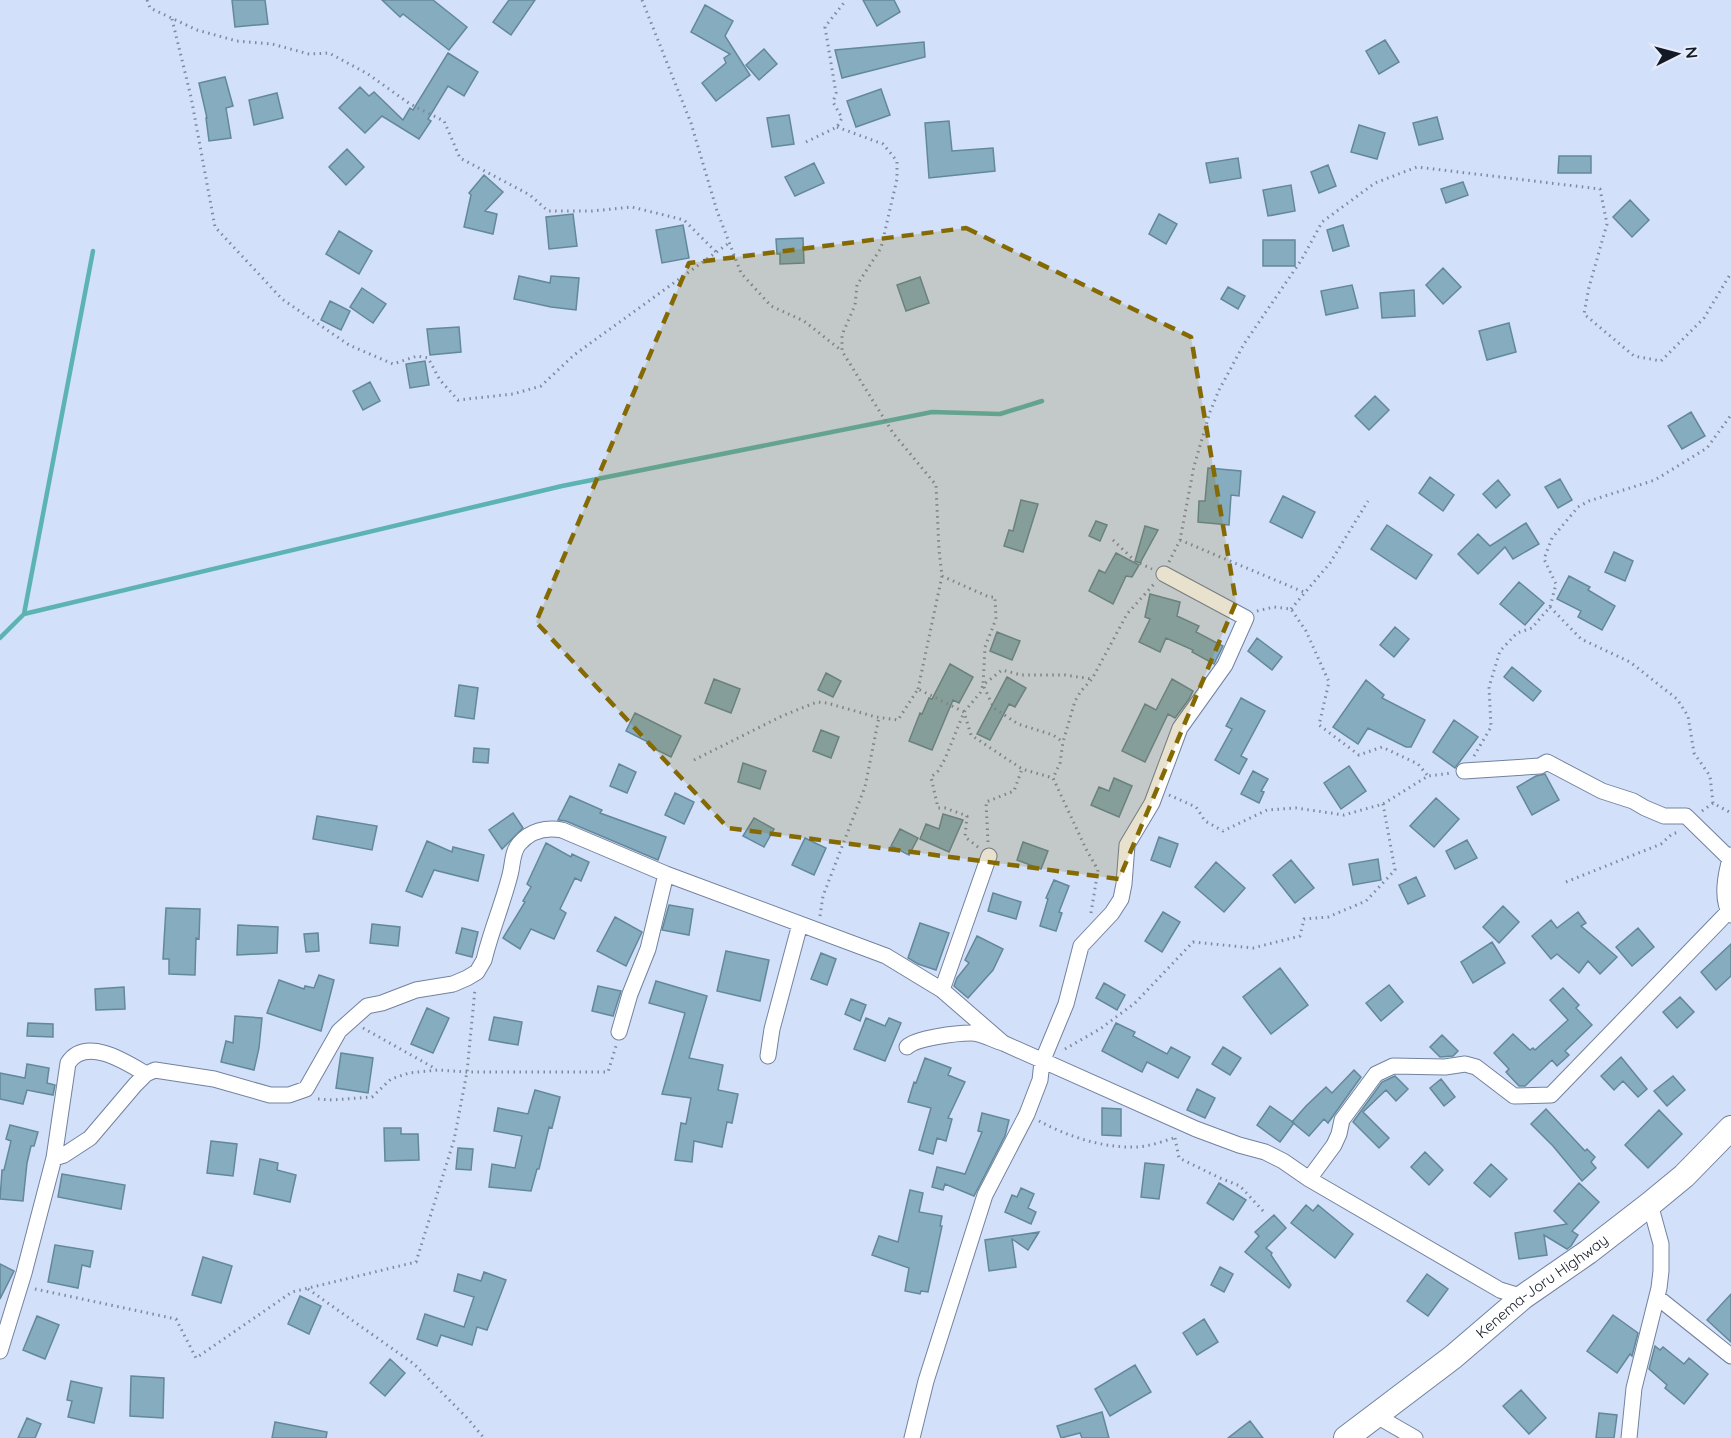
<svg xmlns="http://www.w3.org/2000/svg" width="1731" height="1438" viewBox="0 0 1731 1438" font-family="Quicksand,sans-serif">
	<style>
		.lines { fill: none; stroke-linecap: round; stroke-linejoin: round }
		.stream { stroke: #5cb3b2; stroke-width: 4.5 }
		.building { fill: #86acbf; stroke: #63889a; stroke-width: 1.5 }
		.minor-casing { stroke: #72829f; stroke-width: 17 }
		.trunk-casing { stroke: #72829f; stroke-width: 26 }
		.path { stroke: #7f8a9d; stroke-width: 3; stroke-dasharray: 1.5 4.5; stroke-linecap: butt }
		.minor { stroke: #fff; stroke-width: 15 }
		.trunk { stroke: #fff; stroke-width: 24 }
		.marked { fill: #856a04; fill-opacity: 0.2; stroke: #856a04; stroke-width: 4.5; stroke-dasharray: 12 8; stroke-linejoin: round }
		.labels { text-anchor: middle; stroke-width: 6; stroke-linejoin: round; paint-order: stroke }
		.street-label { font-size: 15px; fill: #131925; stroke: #e6ecfa }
	</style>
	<rect width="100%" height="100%" fill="#d2e0fa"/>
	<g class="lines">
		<!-- stream -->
		<path class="stream" d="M24 614 562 486 932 412 1000 414 1042 401
			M0 638 24 614 93 251"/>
	</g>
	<!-- building -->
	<path class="building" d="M232 0H265L268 24 235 27Z
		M382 0H433L467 27 449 50 403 14 400 17Z
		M509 0H535L511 35 493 22Z
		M863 0H894L900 12 877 26Z
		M705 5 733 21 725 36 750 75 716 101 702 83 726 63 724 58 730 54 691 32Z
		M1385 40 1399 62 1379 74 1366 51Z
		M924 42 925 57 842 78 835 50Z
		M764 49 777 64 759 80 746 65Z
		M448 53 478 72 464 96 448 86 428 119 431 121 419 139 382 116 365 133 339 108 360 87 369 96 374 92 403 120 410 108 413 110Z
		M225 77 233 106 226 108 231 138 209 141 206 118H207L199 83Z
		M881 89 890 115 856 127 847 101Z
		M277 93 283 118 254 125 249 100Z
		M789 115 794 144 772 147 767 118Z
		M1437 117 1443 139 1419 145 1413 123Z
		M949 121 952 151 993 148 995 171 929 178 925 123Z
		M1359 125 1385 133 1377 159 1351 152Z
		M347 149 364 167 346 185 329 167Z
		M1559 156H1591V173H1558Z
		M1238 158 1241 178 1210 183 1206 163Z
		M814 163 824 183 795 196 785 177Z
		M1328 165 1336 186 1319 193 1311 172Z
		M484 175 503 192 485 211 497 214 493 234 464 227 471 195 469 193Z
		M1463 182 1468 195 1446 203 1441 189Z
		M1291 185 1295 211 1268 216 1263 190Z
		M1630 200 1649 220 1632 237 1613 217Z
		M573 214 577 246 549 249 546 217Z
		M1159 214 1177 224 1166 244 1149 234Z
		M683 225 689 258 662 263 656 230Z
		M1343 225 1349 246 1333 251 1327 230Z
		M339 231 372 251 359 274 326 254Z
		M803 238 804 263 780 264V254H777L776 239Z
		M1263 240H1295V266H1263Z
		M1443 268 1461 287 1443 304 1426 285Z
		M519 276 550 283 551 276 579 278 576 310 551 307 514 299Z
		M920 277 929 303 906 311 897 285Z
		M1352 285 1358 308 1326 315 1321 291Z
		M1228 287 1245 296 1238 309 1221 299Z
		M362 288 386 304 373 323 350 307Z
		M1414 290 1415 316 1382 318 1380 293Z
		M330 301 350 311 341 330 321 320Z
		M1509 323 1516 352 1487 360 1479 331Z
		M459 327 461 352 430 355 427 329Z
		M425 361 429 385 410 388 406 364Z
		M370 382 380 401 363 410 353 391Z
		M1375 396 1389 410 1369 430 1355 416Z
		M1691 412 1705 436 1682 449 1668 426Z
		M1208 468 1241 471 1239 496 1231 495 1229 525 1198 522 1199 501H1205Z
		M1430 477 1454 495 1443 511 1419 493Z
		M1560 479 1572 500 1558 508 1545 487Z
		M1498 480 1510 495 1496 508 1483 494Z
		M1283 496 1315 512 1302 538 1270 522Z
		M1021 500 1038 504 1023 552 1004 546 1009 530 1013 531Z
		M1096 521 1107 525 1100 541 1089 536Z
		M1526 523 1539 544 1513 559 1505 547 1478 574 1458 554 1478 534 1490 546Z
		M1387 525 1432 555 1416 579 1371 549Z
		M1145 526 1158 530 1140 563 1135 561Z
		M1614 552 1633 561 1625 581 1605 572Z
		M1116 553 1139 565 1132 577 1126 576 1113 604 1089 591 1099 570 1105 573Z
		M1569 576 1590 587 1588 590 1615 606 1602 630 1578 617 1581 611 1557 599Z
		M1519 582 1544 603 1525 625 1500 604Z
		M1150 594 1180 602 1177 616 1199 626 1196 632 1223 646 1214 664 1192 652 1193 650 1166 638 1160 652 1139 642 1150 619 1145 617Z
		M1395 627 1409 639 1394 657 1380 645Z
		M997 632 1020 641 1012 660 990 651Z
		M1257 638 1282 657 1272 670 1248 651Z
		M950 664 973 677 959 703 953 700 932 750 909 741 920 713 922 714 929 698 932 699Z
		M1512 667 1541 691 1533 701 1504 677Z
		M826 673 841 681 833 697 818 690Z
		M1007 677 1026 688 1015 707 1009 704 990 740 977 734Z
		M714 679 740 689 731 713 705 703Z
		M1172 679 1193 691 1189 699 1175 718 1168 714 1145 762 1122 751 1145 704 1156 710Z
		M1366 680 1384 695 1382 698 1425 720 1411 747H1406L1368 728 1358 744 1333 727Z
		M459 685 478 688 474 719 455 716Z
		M1241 698 1265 711 1241 756 1247 759 1239 774 1215 760 1232 729 1226 726Z
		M635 713 681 736 671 757 649 746 650 743 626 731Z
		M1454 720 1478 737 1455 768 1433 752Z
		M821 730 839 737 831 758 813 751Z
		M474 748 489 749 488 763 473 762Z
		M743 763 766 771 760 789 738 782Z
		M619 764 636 772 627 793 610 786Z
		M1349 766 1366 791 1341 809 1324 783Z
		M1253 771 1268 779 1261 791 1264 792 1259 803 1241 794Z
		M1545 774 1559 800 1532 815 1517 787 1536 776Z
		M1114 778 1132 786 1119 817 1091 805 1099 787 1109 791Z
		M675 793 694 802 684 824 665 815Z
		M570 796 602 810 600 813 666 837 658 860 566 821 558 820Z
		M1436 798 1459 819 1434 847 1410 826Z
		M513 813 523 828 502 849 489 830Z
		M943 814 963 820 949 852 920 839 926 824 939 829Z
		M317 816 377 826 372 850 313 839Z
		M754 818 774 829 764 847 743 836Z
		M900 829 918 838 909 855 891 846Z
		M1159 837 1178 844 1170 867 1151 860Z
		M805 838 826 848 814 875 792 865Z
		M1467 840 1477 858 1455 869 1446 851Z
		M427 841 452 852 453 847 484 855 478 881 434 870 422 897 406 891Z
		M1023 842 1048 851 1041 869 1017 860Z
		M546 843 571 857 572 854 589 862 581 881 575 878 560 909 566 913 554 939 531 929 520 949 503 938 525 902 523 901 531 887 527 884Z
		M1378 859 1381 880 1353 885 1349 864Z
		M1291 860 1314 888 1295 903 1273 875Z
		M1216 862 1245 888 1224 912 1195 887Z
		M1416 877 1425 896 1408 904 1399 885Z
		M1054 880 1069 886 1059 912 1062 913 1056 931 1040 926 1048 899 1046 898Z
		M993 893 1021 902 1016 919 988 911Z
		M669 905 693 909 689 935 662 930Z
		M1503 906 1519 922 1499 943 1483 927Z
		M166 908 200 909 199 939 196 938 195 975 169 974V959H163Z
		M1163 912 1180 922 1162 952 1145 941Z
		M1578 912 1586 923 1581 926 1617 957 1600 974 1588 961 1579 973 1557 954 1551 959 1532 936 1551 920 1557 928Z
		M615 917 642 932 626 966 597 951Z
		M920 923 949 933 936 970 918 964 908 958Z
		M372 924 400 927 398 946 370 943Z
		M238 925 278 927 277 953 237 955Z
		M462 928 478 932 472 957 456 953Z
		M1638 928 1654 947 1632 966 1616 947Z
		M318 933 319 951 306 952 304 934Z
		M977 936 1003 949 993 970 968 998 954 986 957 978 969 963 965 960Z
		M1492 942 1505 963 1473 983 1461 962Z
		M1731 944V976L1716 990 1701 972Z
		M726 951 769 960 760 1001 717 991Z
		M821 953 836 959 827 985 811 979Z
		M1280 968 1308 1005 1271 1034 1243 997Z
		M319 975 334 980 321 1031 267 1013 279 980 304 989 305 986 314 988Z
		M656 981 707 996 689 1058 723 1065 718 1090 738 1094 732 1123 727 1122 722 1147 694 1141 692 1162 675 1160 681 1123 686 1124 691 1098 662 1094 685 1013 649 1003Z
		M1104 983 1125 995 1117 1010 1096 998Z
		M1389 985 1403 1002 1381 1021 1366 1003Z
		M598 986 621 991 613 1016 592 1011Z
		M124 987 125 1009 96 1010 95 989Z
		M1563 988 1579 1005 1576 1008 1592 1025 1565 1051 1569 1055 1557 1066 1552 1060 1525 1086H1519L1506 1072 1509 1069 1494 1053 1513 1034 1530 1050 1533 1048 1535 1050 1568 1020 1550 1000Z
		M1680 997 1694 1012 1677 1028 1663 1012Z
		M851 999 866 1005 860 1021 845 1014Z
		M427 1008 449 1018 433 1053 411 1044Z
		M235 1016 262 1018 259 1048 254 1070 221 1062 226 1041 233 1043Z
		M494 1017 522 1022 518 1045 489 1040Z
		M866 1018 885 1026 889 1018 901 1023 885 1061 854 1049Z
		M28 1023 53 1024V1037L27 1036Z
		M1116 1023 1135 1032 1133 1036 1167 1054 1171 1047 1190 1057 1178 1078 1147 1062 1142 1072 1102 1051Z
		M1442 1035 1458 1051 1453 1056 1440 1057 1430 1047Z
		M1223 1047 1241 1058 1230 1075 1212 1064Z
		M341 1053 373 1058 368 1093 336 1088Z
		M1621 1057 1647 1089 1638 1097 1623 1081 1614 1090 1601 1076Z
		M925 1058 951 1068 948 1075 965 1082 948 1118 952 1119 946 1141 937 1138 933 1154 919 1150 931 1108 908 1102 914 1082 916 1083Z
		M27 1064 49 1068 47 1083 55 1085 53 1095 27 1090 23 1104 0 1099V1073L25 1078Z
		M1354 1070 1361 1077 1328 1123 1324 1119 1309 1136 1292 1122 1306 1106 1326 1087 1332 1093Z
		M1395 1076 1408 1089 1396 1101 1386 1090 1363 1112 1389 1138 1379 1148 1353 1122 1382 1082Z
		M1673 1076 1685 1090 1667 1106 1654 1091Z
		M1441 1079 1455 1097 1444 1106 1430 1088Z
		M1197 1089 1215 1098 1205 1118 1187 1110Z
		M535 1090 560 1097 552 1128 549 1127 539 1169H537L531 1191 489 1187 492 1164 515 1168 522 1136 494 1131 498 1108 528 1114Z
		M1270 1106 1294 1123 1280 1142 1257 1125Z
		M1102 1108 1121 1109V1136L1102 1135Z
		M1546 1109 1585 1151 1587 1149 1595 1157 1591 1162 1596 1168 1582 1181 1553 1146 1531 1124Z
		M1659 1110 1682 1134 1648 1168 1625 1145Z
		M982 1113 1009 1120 1005 1136 974 1196 945 1184 943 1190 932 1187 937 1167 965 1174 982 1132 978 1131Z
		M10 1125 38 1132 34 1146H31L27 1163 23 1201 0 1199 2 1170H4L11 1141 6 1139Z
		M384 1128H401V1134H418L419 1160 385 1161Z
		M211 1141 237 1144 233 1176 207 1173Z
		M458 1148 473 1149 471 1170 456 1169Z
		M1425 1152 1443 1170 1429 1185 1411 1167Z
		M260 1159 278 1163 277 1170 296 1175 290 1202 254 1194Z
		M1145 1163 1164 1165 1159 1199 1141 1197Z
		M1491 1164 1507 1179 1490 1197 1474 1183Z
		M62 1174 125 1185 121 1209 58 1197Z
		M1219 1183 1246 1200 1233 1220 1207 1203Z
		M1579 1183 1599 1202 1572 1231 1578 1235 1571 1246 1567 1249 1544 1235 1547 1255 1519 1259 1515 1233 1567 1224 1554 1211Z
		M1021 1188 1034 1194 1028 1208 1036 1212 1031 1224 1005 1212 1012 1195 1017 1197Z
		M910 1190 923 1193 919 1212 942 1216 940 1226H942L928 1292 921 1291 920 1294 905 1291 909 1268 872 1255 879 1236 898 1242Z
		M1306 1205 1313 1211 1318 1205 1353 1234 1335 1258 1291 1223Z
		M1274 1215 1286 1228 1266 1248 1272 1253 1271 1255 1291 1285 1289 1288 1245 1252 1259 1236 1255 1232Z
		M1039 1232 1028 1250 1012 1239 1016 1267 989 1271 985 1240Z
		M55 1245 93 1251 90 1267 82 1265 78 1288 48 1282Z
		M203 1257 232 1266 221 1303 192 1295Z
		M0 1264 14 1271 0 1299Z
		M1220 1267 1233 1274 1224 1292 1211 1285Z
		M484 1272 506 1280 487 1330 477 1327 472 1345 441 1335 437 1346 417 1339 425 1314 464 1327 474 1297 454 1291 458 1274 481 1281Z
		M1427 1274 1448 1289 1428 1316 1407 1301Z
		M1731 1294V1342L1707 1320Z
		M300 1296 321 1306 309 1334 288 1324Z
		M1613 1315 1638 1333 1632 1356 1630 1354 1617 1373 1587 1351Z
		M37 1316 59 1325 45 1359 23 1350Z
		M1204 1319 1218 1342 1197 1355 1183 1333Z
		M1655 1346 1660 1350 1663 1347 1684 1364 1689 1358 1708 1374 1684 1404 1665 1388 1667 1385 1649 1369Z
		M390 1359 405 1373 385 1396 370 1383Z
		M1135 1365 1151 1392 1110 1416 1095 1389Z
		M131 1376 164 1378 163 1418 130 1416Z
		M71 1381 102 1388 94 1423 68 1417 72 1401 67 1400Z
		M1521 1390 1546 1418 1529 1434 1503 1406Z
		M1102 1412 1109 1438H1082L1080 1433 1061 1438 1057 1426Z
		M1599 1413 1617 1415 1614 1438H1596Z
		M27 1418 41 1424 35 1438H18Z
		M1250 1421 1263 1438H1228Z
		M275 1422 327 1432 326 1438H272Z"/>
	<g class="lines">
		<defs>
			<path id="minor" d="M1464 771 1540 766 1547 762 1602 791 1633 801 1645 808 1664 816H1686L1731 860
				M1731 855C1726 873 1720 899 1731 915
				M942 990 989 856
				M619 1032 630 994 648 949 666 874
				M907 1047C916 1038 957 1033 971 1033 981 1033 993 1040 1003 1043L1196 1129 1239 1145 1265 1152 1283 1161 1309 1179 1500 1290 1523 1297
				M768 1056 772 1029 800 924
				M54 1158 64 1155 90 1138 135 1085 146 1074 155 1070 214 1079 270 1095H289L306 1089 339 1031 367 1006 382 1003 416 990 453 984 467 978 477 972 484 960C491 931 503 903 510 875 513 864 512 852 519 844 530 831 546 827 562 830L666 874 886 956 942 990 1003 1043
				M1309 1179 1334 1145 1339 1134 1342 1120 1376 1074 1393 1066 1445 1067 1465 1064 1476 1067 1514 1096 1551 1095 1728 912
				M1657 1297 1731 1356
				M0 1351 24 1273 54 1158 68 1063C86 1036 126 1062 146 1074
				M1375 1415 1415 1438
				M912 1438 926 1381 985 1195 1027 1114 1040 1080 1042 1062 1066 1004 1081 946 1112 913 1121 899 1124 884 1127 845 1152 803 1180 728 1225 665 1246 618 1164 574
				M1629 1438 1634 1388 1659 1288 1661 1271V1244L1650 1204"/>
			<g id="trunk">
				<path id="s1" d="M1346 1438 1453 1357 1523 1297 1588 1252 1650 1204 1684 1176 1731 1128"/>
			</g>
		</defs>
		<!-- minor casing -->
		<use href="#minor" class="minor-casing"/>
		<!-- trunk casing -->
		<use href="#trunk" class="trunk-casing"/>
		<!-- path -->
		<path class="path" d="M147 0 150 8 197 30 237 41 272 44 309 54 329 53 368 74 410 104 444 121 460 158 530 195 548 211H592L632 207 684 220 716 252
			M642 0 691 123 717 211 741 273 771 306 804 321 842 351
			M172 19 191 97 215 227 282 299 349 345 393 364 417 356 428 358 440 380 458 400 513 394 541 386 574 355 729 243
			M837 127 883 144 897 161V179L881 248 857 285 855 305 842 335V351L893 433 936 485 939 550 942 576 989 597H995L996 619 985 647 983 685 994 708 1018 724 1053 735 1063 742
			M806 142 837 127 842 118 833 102 836 93 825 27 846 0
			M1113 540 1135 561 1152 569
			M1180 540 1306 593
			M1169 562 1180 540 1194 466 1210 412 1219 390 1244 344 1302 259 1322 222 1375 183 1417 167 1600 189 1607 224 1589 287 1584 314 1634 356 1661 361 1704 318 1731 273
			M1550 607 1581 639 1630 662 1677 699 1688 716 1694 753 1710 776 1713 803 1731 813
			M1291 609 1330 563 1368 501
			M1257 611 1274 607 1291 609 1306 631 1329 682 1319 725 1359 755 1382 747 1418 764 1428 776
			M918 689 942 576
			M1474 756 1491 727 1489 687 1500 651 1517 633 1532 628 1542 616 1550 607 1556 584 1544 559 1552 538 1578 507 1589 501 1655 480 1707 448 1731 415
			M694 760 782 716 817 702 827 703 876 717 898 720 918 689 964 712 971 735 1022 769 1053 778
			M1169 795 1196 807 1205 821 1223 831 1267 810 1296 808 1344 815 1383 804 1428 776 1452 773
			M1702 811 1713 803
			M988 842 986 802 1014 791 1022 769
			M978 847 965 837 967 816 945 808H938L931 777 938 771 945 759 964 712 980 693 983 685 1002 670 1021 675H1065L1092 679
			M1566 882 1661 844 1672 834 1679 832
			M1091 913 1098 870 1086 849 1053 778 1060 763 1063 742 1075 701 1081 691 1092 679 1127 614 1154 584
			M820 916 823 896 865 787 879 717
			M363 1028 436 1069
			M1065 1049 1100 1029 1135 1003 1193 942 1253 948 1300 936 1304 919 1328 917 1366 901 1395 870 1383 804
			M318 1099 332 1100 372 1097 391 1079 409 1073 438 1070 467 1072H608L616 1046
			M1039 1121C1067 1136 1102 1148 1135 1147 1148 1147 1164 1141 1177 1137
			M1175 1138 1179 1158 1220 1178 1240 1186 1264 1212
			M35 1289 176 1319 196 1358 292 1292 416 1262 454 1140 467 1072 475 989
			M308 1289 414 1364 468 1419 484 1438"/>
		<!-- minor -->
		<use href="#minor" class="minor"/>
		<!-- trunk -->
		<use href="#trunk" class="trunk"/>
	</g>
	<!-- marked area -->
	<path class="marked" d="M966 228 1191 337 1236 602 1119 879 728 828 536 622 689 263Z"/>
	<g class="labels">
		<!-- street labels -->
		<g class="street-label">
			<text dy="5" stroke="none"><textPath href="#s1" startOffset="248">Kenema-Joru Highway</textPath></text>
		</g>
	</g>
	<!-- north arrow -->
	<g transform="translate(1677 54) rotate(84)" stroke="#e6ecfa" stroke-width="4.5" paint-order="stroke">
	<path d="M0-4.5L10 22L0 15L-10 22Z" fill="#131925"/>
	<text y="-9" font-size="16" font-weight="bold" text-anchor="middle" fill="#131925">N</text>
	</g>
</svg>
